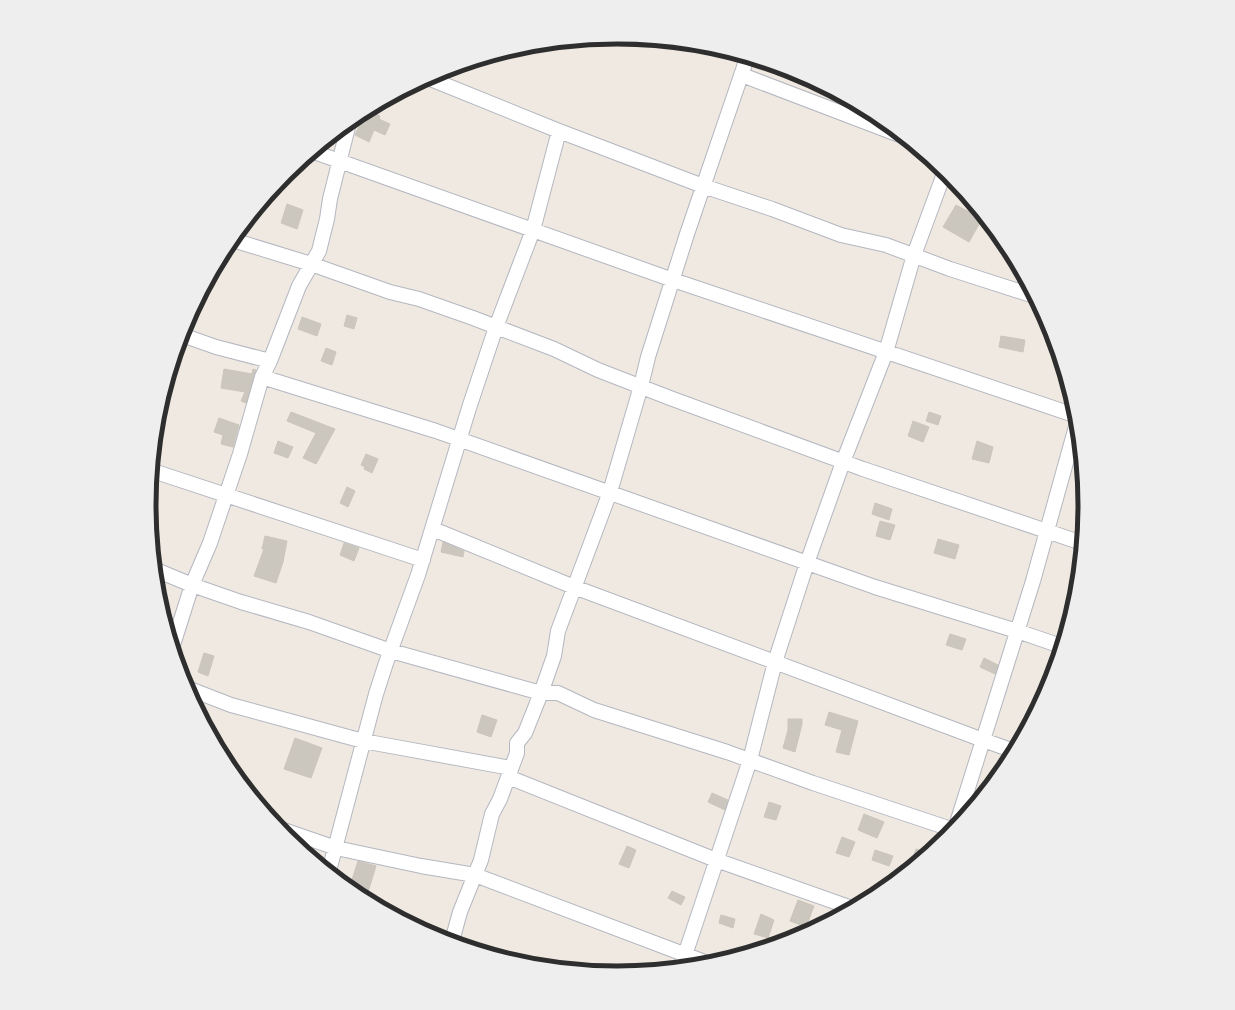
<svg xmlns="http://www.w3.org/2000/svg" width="1235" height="1010" viewBox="0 0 1235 1010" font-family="'Asap Condensed',sans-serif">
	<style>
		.building { fill: #cbc7bf; stroke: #cbc5ba }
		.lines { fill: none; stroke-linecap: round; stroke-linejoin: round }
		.minor-casing { stroke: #b4b7c1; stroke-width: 16 }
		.minor { stroke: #fff; stroke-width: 14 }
		.rim { fill: none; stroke: #2e2e2e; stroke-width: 5 }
	</style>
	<rect width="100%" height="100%" fill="#efe9e1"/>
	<!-- building -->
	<path class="building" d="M368 110 380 116 379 119 390 124 385 135 374 130 369 142 355 135 366 111Z
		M287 204 303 210 297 229 281 223Z
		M956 205 982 219 969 242 943 227Z
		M347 315 357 318 354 329 344 326Z
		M302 317 321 324 317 336 298 329Z
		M1001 336 1025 340 1023 352 999 347Z
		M326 348 336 352 332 365 321 361Z
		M224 369 252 374 253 369 256 370 246 403 241 401 245 392 221 388Z
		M291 412 335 429 316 464 303 458 316 433 287 421Z
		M929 412 941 416 938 425 926 421Z
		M219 418 239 425 233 447 221 444 223 435 214 432Z
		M913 421 929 427 923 442 908 436Z
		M278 441 293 447 288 458 274 453Z
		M977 441 993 447 989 463 972 459Z
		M366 454 378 459 372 473 364 469 365 467 361 465Z
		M347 487 355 491 348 507 340 503Z
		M875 503 892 509 889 520 872 514Z
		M880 521 895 525 890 540 876 536Z
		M265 536 287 541 283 562 276 583 254 576 264 549H262Z
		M938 539 959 545 955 559 934 553Z
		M443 542 464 551 463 557 441 552Z
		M344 543 359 548 354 561 340 555Z
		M950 634 966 639 962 650 946 645Z
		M204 653 214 656 208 676 198 672Z
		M984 658 998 665 995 674 980 667Z
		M829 712 858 721 849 755 836 752 842 730 825 725Z
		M482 715 497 720 491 737 477 732Z
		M788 719H802V724L795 752 783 748 788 730Z
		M295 738 322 748 311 778 284 769Z
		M712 793 728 800 725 810 708 802Z
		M769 802 781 806 776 820 764 817Z
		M864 814 884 822 877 838 858 830Z
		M842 837 855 842 849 857 836 853Z
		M627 846 636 850 629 868 619 864Z
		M916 849 928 853 909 868Z
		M875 850 893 856 889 866 872 860Z
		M358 861 376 866 368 892 350 886Z
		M672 891 685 897 681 905 668 898Z
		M798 900 814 906 806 927 790 921Z
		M761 914 774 920 768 938 754 934Z
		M721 915 735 919 733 928 719 923Z"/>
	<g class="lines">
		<defs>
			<path id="minor" d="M742 75 902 136
				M428 78 559 131 703 186 772 209 841 235 886 245 950 269 1034 296
				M314 152 673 280 1077 416
				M233 240 311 264 390 292 419 299 473 318 554 349 598 370 670 398 863 469 1082 543
				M182 335 216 347 270 361 262 377 436 431 875 587 1017 631 1061 646
				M270 361 299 286 319 251 327 219 330 199 349 123
				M153 471 423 560
				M433 529 574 587 983 740 1014 751
				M156 570 192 585 241 602 309 622 391 651 541 693H558L594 710 727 752 813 783 954 830
				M173 645 192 585 210 543 240 454 262 377
				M187 688 231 705 363 741 511 768
				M508 777 716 860 852 908
				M956 826 1033 581 1077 423
				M281 829 336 848 421 866 475 875 710 964
				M329 871 376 694 386 663 418 575 469 408 496 327 533 230 559 131
				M452 941 460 912 481 860 492 814 500 799 517 753V743L525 733 541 693 554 656 558 631 610 492 641 386 648 357 687 234 747 58
				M681 967 750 760 775 662 807 563 843 462 886 352 914 255 945 171"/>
		</defs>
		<!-- minor casing -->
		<use href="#minor" class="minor-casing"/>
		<!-- minor -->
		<use href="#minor" class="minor"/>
	</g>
	<!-- crop -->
	<path d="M0 0H1235V1010H0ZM156 505a461 461 0 1 1 922 0a461 461 0 1 1-922 0Z" fill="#eee" fill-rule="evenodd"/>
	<path class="rim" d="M156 505a461 461 0 1 1 922 0a461 461 0 1 1-922 0Z"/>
</svg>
